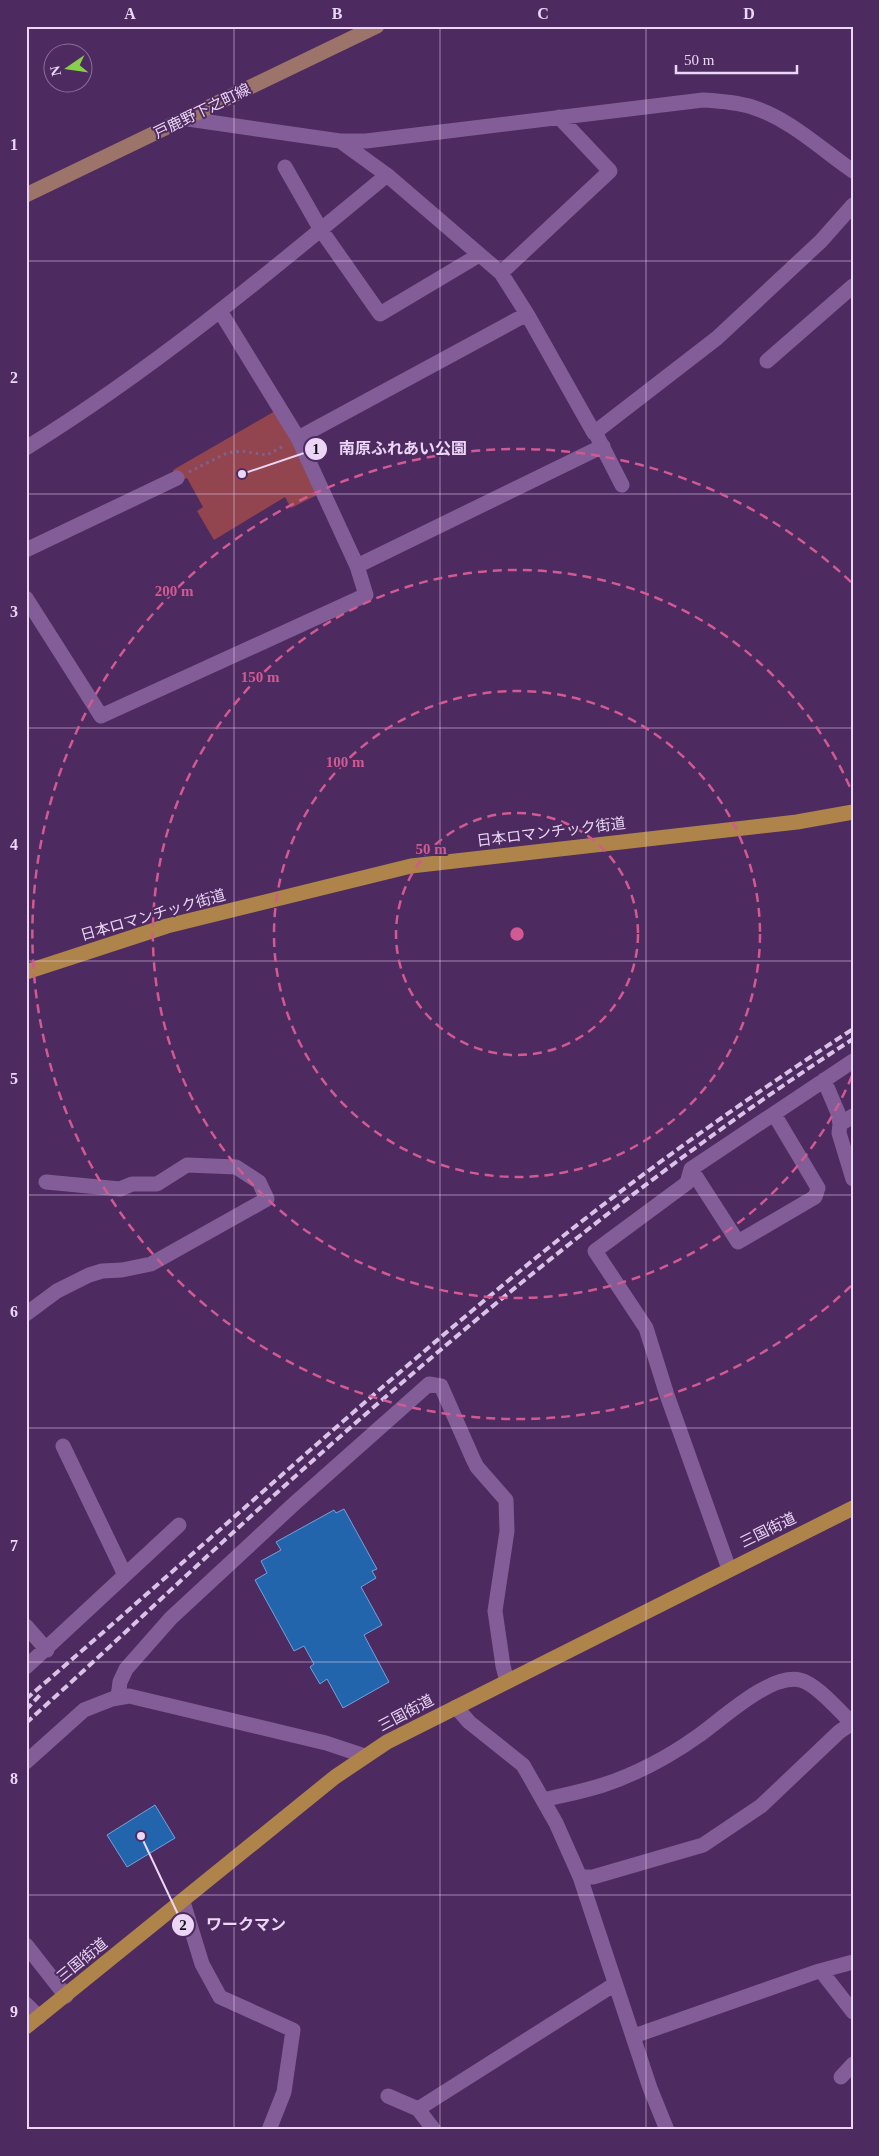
<svg xmlns="http://www.w3.org/2000/svg" width="879" height="2156" viewBox="0 0 879 2156" font-family="'Times New Roman','Noto Sans JP',serif">
	<style>
		.green { fill: #92454f }
		.building { fill: #2365ad; stroke: #73a2da }
		.lines { fill: none; stroke-linecap: round; stroke-linejoin: round }
		.path { stroke: #7f618f; stroke-width: 3; stroke-dasharray: 2.5 4; stroke-linecap: butt }
		.minor { stroke: #835d97; stroke-width: 15 }
		.major { stroke: #9d7469; stroke-width: 15 }
		.highway { stroke: #ae844a; stroke-width: 15 }
		.rail { stroke: #d9c2e5; stroke-width: 4; stroke-dasharray: 8 4; stroke-linecap: butt }
		.grid { fill: none; stroke: #ebd6f6; stroke-width: 1; stroke-opacity: 0.55 }
		.ring { fill: none; stroke: #d05a91; stroke-width: 2.5; stroke-dasharray: 9 6 }
		.labels { text-anchor: middle; stroke-width: 4; stroke-linejoin: round; paint-order: stroke }
		.street-label { font-size: 15px; fill: #ebd6f6; stroke: #4d2a5f }
		.centre { fill: #d05a91; stroke: #4d2a5f; stroke-width: 2.5 }
		.ring-label { font-size: 15px; text-anchor: middle; font-weight: bold; fill: #d05a91; stroke: #4d2a5f; stroke-width: 4; stroke-linejoin: round; paint-order: stroke }
		.leader { fill: none; stroke: #ebd6f6; stroke-width: 2 }
		.callout-dot { fill: #ebd6f6; stroke: #4d2a5f; stroke-width: 2 }
		.mark-label { font-size: 15px; text-anchor: middle; font-weight: bold; fill: #111 }
		.callout-label { font-size: 16px; text-anchor: middle; font-weight: bold; fill: #ebd6f6; stroke: #4d2a5f; stroke-width: 4; stroke-linejoin: round; paint-order: stroke }
		.neatline { fill: none; stroke: #ebd6f6; stroke-width: 2 }
		.grid-label { font-size: 16px; text-anchor: middle; font-weight: bold; fill: #ebd6f6 }
	</style>
	<rect width="100%" height="100%" fill="#4d2a5f"/>
	<!-- green -->
	<path class="green" d="M275 411 321 493 291 508 285 497 214 540 197 511 203 507 187 478 179 481 173 470Z"/>
	<!-- building -->
	<path class="building" d="M344 1509 377 1569 372 1571 376 1578 361 1587 382 1625 364 1635 389 1682 343 1708 327 1679 320 1684 310 1667 314 1664 304 1646 294 1651 255 1580 267 1573 261 1561 281 1550 276 1542 334 1510 336 1513Z
		M155 1805 175 1838 127 1867 107 1835Z"/>
	<g class="lines">
		<!-- path -->
		<path class="path" d="M189 472 227 453 242 451 267 455 285 445"/>
		<!-- minor -->
		<path class="minor" d="M188 119 340 141H366L703 100C719 101 736 102 752 107 790 119 821 149 853 171
			M340 141 387 175 501 273 527 314 594 433 717 338 821 241 853 205
			M285 167 321 230 380 314 479 255
			M501 273 610 171 559 117
			M767 361 853 286
			M298 438 527 314
			M598 438 622 485
			M26 448C154 369 271 271 387 175
			M26 550 177 478
			M357 566 603 446
			M26 598 101 716 366 595 357 566 298 438 220 311
			M824 1080 838 1113 840 1124
			M853 1116 840 1124 839 1133 853 1179
			M691 1169 738 1242 815 1197 818 1188 774 1114
			M26 1314 57 1291 89 1275 102 1271 122 1270 151 1264 267 1199 259 1182 236 1167 187 1165 157 1184H132L120 1189 46 1182
			M63 1446 125 1575
			M729 1569 667 1395 646 1328 595 1251 687 1183 691 1169 853 1061
			M26 1626 47 1650
			M26 1667 179 1525
			M118 1697 120 1682 126 1669 171 1618 295 1503 429 1384 441 1386 473 1459 477 1467 506 1500 507 1531 495 1611 503 1666 507 1681
			M456 1707 469 1722 523 1765 556 1823 580 1877 650 2088 667 2130
			M26 1762 84 1710 112 1699 129 1696 326 1743 365 1756
			M544 1800C564 1795 584 1791 603 1785 636 1774 670 1756 698 1736 721 1720 770 1673 800 1680 817 1684 840 1712 853 1724
			M580 1877H593L703 1845 761 1806 839 1732 852 1723
			M183 1902 202 1964 220 1997 293 2030 284 2092 269 2130
			M26 1945 66 1996
			M821 1971 853 2012
			M26 2004 39 2017
			M634 2036 816 1972 853 1962
			M841 2077 853 2064
			M388 2096 418 2109 434 2130
			M418 2109 615 1984"/>
		<!-- major -->
		<path class="major" d="M26 195 377 26"/>
		<!-- highway -->
		<path class="highway" d="M26 972 167 926 411 866 797 822 853 812
			M26 2027 335 1777 387 1742 853 1508"/>
		<!-- rail -->
		<path class="rail" d="M26 1699C186 1562 341 1419 503 1285 614 1192 732 1108 853 1029
			M26 1710 40 1695
			M26 1723C112 1646 195 1566 281 1489 461 1328 649 1171 853 1039"/>
	</g>
	<!-- grid -->
	<path class="grid" d="M234 26V2130M440 26V2130M646 26V2130M26 261H853M26 494H853M26 728H853M26 961H853M26 1195H853M26 1428H853M26 1662H853M26 1895H853"/>
	<!-- distance rings -->
	<g class="ring">
		<circle cx="517" cy="934" r="121"/>
		<circle cx="517" cy="934" r="243"/>
		<path d="M852 1076A364 364 0 1 1 852 792"/>
		<path d="M851 1286A485 485 0 1 1 851 582"/>
	</g>
	<g class="labels">
		<!-- street labels -->
		<g class="street-label">
			<text transform="translate(202 111) rotate(-26)" y="5">戸鹿野下之町線</text>
			<text transform="translate(551 832) rotate(-7)" y="5">日本ロマンチック街道</text>
			<text transform="translate(153 915) rotate(-16)" y="5">日本ロマンチック街道</text>
			<text transform="translate(768 1530) rotate(-26)" y="5">三国街道</text>
			<text transform="translate(406 1713) rotate(-28)" y="5">三国街道</text>
			<text transform="translate(82 1960) rotate(-39)" y="5">三国街道</text>
		</g>
	</g>
	<circle cx="517" cy="934" r="8" class="centre"/>
	<g class="ring-label">
		<text x="174" y="596">200 m</text>
		<text x="260" y="682">150 m</text>
		<text x="345" y="767">100 m</text>
		<text x="431" y="854">50 m</text>
	</g>
	<!-- callouts -->
	<path class="leader" d="M242 474L316 449M141 1836L183 1925"/>
	<g class="callout-dot">
		<circle cx="242" cy="474" r="5"/>
		<circle cx="141" cy="1836" r="5"/>
		<circle cx="316" cy="449" r="12"/>
		<circle cx="183" cy="1925" r="12"/>
	</g>
	<g class="mark-label">
		<text x="316" y="454">1</text>
		<text x="183" y="1930">2</text>
	</g>
	<g class="callout-label">
		<text x="403" y="454">南原ふれあい公園</text>
		<text x="246" y="1930">ワークマン</text>
	</g>
	<!-- border -->
	<rect width="879" height="2156" fill="none" stroke="#4d2a5f" stroke-width="55"/>
	<!-- north arrow -->
	<g transform="translate(68 68) rotate(257)"><circle r="24" fill="#4d2a5f" stroke="#8c6f9b"/>
	<path d="M0-4L9 19L0 12L-9 19Z" fill="#87cf4b"/>
	<text y="-8" font-size="14" font-weight="bold" text-anchor="middle" fill="#ebd6f6">N</text>
	</g>
	<!-- scale -->
	<path d="M676 65v8h121v-8" fill="none" stroke="#ebd6f6" stroke-width="2.5"/>
	<text x="684" y="65" font-size="15" fill="#ebd6f6" stroke="#4d2a5f" stroke-width="4" paint-order="stroke">50 m</text>
	<rect x="28" y="28" width="824" height="2100" class="neatline"/>
	<g class="grid-label">
		<text x="130" y="19">A</text>
		<text x="337" y="19">B</text>
		<text x="543" y="19">C</text>
		<text x="749" y="19">D</text>
		<text x="14" y="150">1</text>
		<text x="14" y="383">2</text>
		<text x="14" y="617">3</text>
		<text x="14" y="850">4</text>
		<text x="14" y="1084">5</text>
		<text x="14" y="1317">6</text>
		<text x="14" y="1551">7</text>
		<text x="14" y="1784">8</text>
		<text x="14" y="2017">9</text>
	</g>
</svg>
